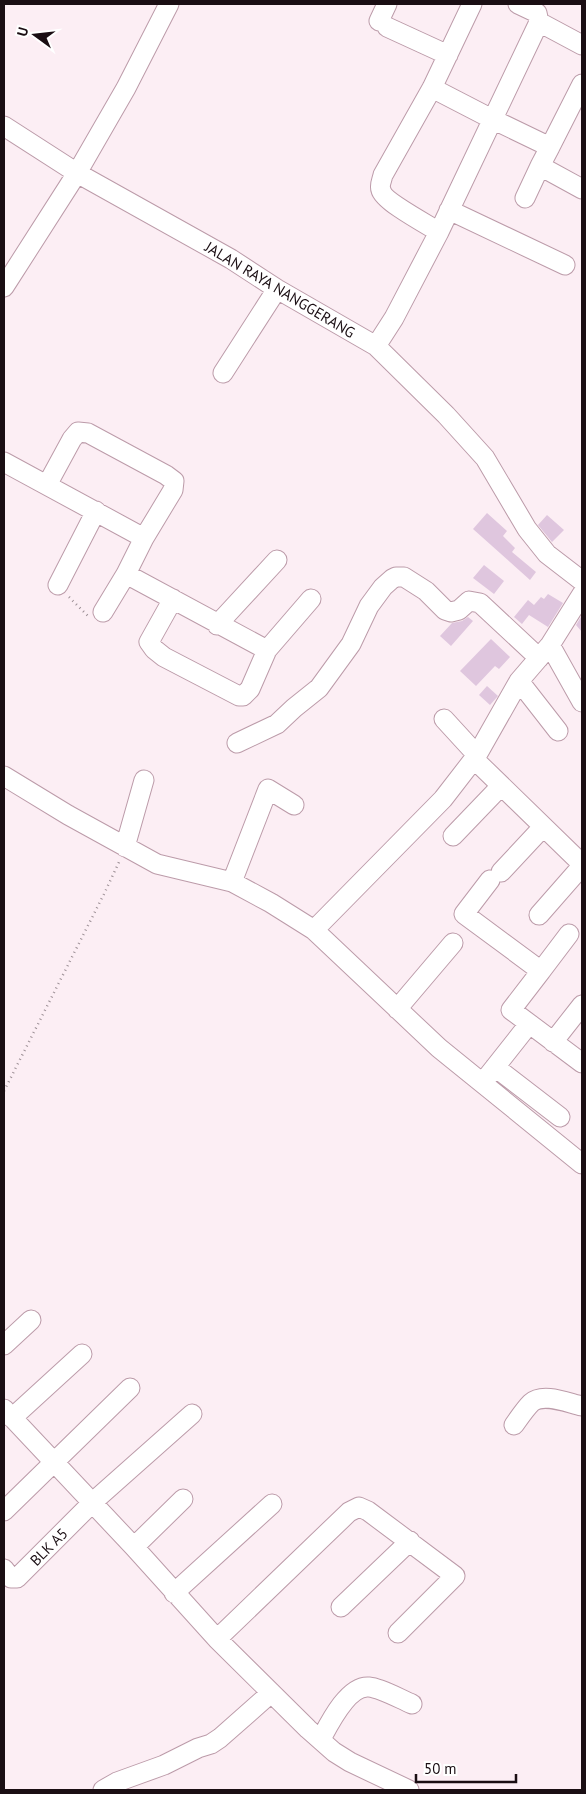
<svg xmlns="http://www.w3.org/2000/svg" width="586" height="1794" viewBox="0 0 586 1794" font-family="'PT Sans',sans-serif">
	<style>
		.building { fill: #dfc6de }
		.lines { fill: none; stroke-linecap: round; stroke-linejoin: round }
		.minor-casing { stroke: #bc9ba9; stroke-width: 21 }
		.path { stroke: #9d9096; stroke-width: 2.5; stroke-dasharray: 1 4; stroke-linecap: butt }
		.minor { stroke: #fff; stroke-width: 19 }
		.labels { text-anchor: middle; stroke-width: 4; stroke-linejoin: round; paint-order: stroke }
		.street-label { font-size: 15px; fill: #1a0e13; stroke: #fff }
	</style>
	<rect width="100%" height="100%" fill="#fceef4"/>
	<!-- building -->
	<path class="building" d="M487 513 507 531 503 536 515 548 512 552 536 572 530 580 473 529Z
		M547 515 564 530 552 542 538 525Z
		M484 565 504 581 494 594 473 578Z
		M548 594 563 603 548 627 529 615 522 624 514 617 528 600 534 605 541 597 544 599Z
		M582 615V632L576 625Z
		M468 617 473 621 451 646 440 636 452 623 462 621Z
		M491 639 510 657 499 669 495 666 476 686 460 671Z
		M487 686 498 696 490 705 479 695Z"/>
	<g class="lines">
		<defs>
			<path id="minor" d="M169 4 126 88 77 173 231 259 277 289 376 346 446 415 485 458 527 529 547 554 582 581
				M379 21 387 4
				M539 22 582 45
				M387 27 448 55
				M432 88 492 119 550 147 540 166 582 189
				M4 126 77 173 4 287
				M550 147 582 84
				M525 198 540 166
				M449 210 565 265
				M439 232C428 225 383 201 381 190 379 185 382 180 383 175L432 88 472 4
				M376 346 394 318 439 232 539 22 537 13 518 4
				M223 373 277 289
				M4 462 144 538 126 574 267 650
				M47 485 72 439 78 432 88 433 166 475 174 481 173 490 144 538
				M58 585 96 511
				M173 599 149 642 154 649 164 657 239 696H243L250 689 267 650 311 599
				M103 612 126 574
				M217 625 277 560
				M550 645 582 702
				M519 681 558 731
				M444 719 477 755
				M237 743 277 724 294 708 319 688 351 644 369 606 383 587 392 579 396 577H404L426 591 445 610 451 612 459 610 469 601 480 603 539 658
				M474 759 582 864
				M4 776 68 815 157 864 232 882 271 903 314 930 439 1048 582 1164
				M453 836 501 786
				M125 847 144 780
				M501 872 543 827
				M490 880 464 914 541 971 511 1010 582 1063
				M232 882 268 789 294 805
				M539 915 582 866
				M314 930 443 799 477 755 519 681 550 645 582 594
				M541 971 569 934
				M397 1009 453 943
				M553 1042 582 1005
				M495 1067 560 1117
				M488 1076 529 1024
				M4 1345 31 1320
				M4 1409 134 1547 217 1639 308 1729 334 1752 350 1762 409 1790
				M12 1418 82 1354
				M514 1425C519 1418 525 1409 531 1403 543 1392 568 1403 582 1406
				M4 1511 130 1388
				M134 1547 183 1499
				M4 1569 11 1578H17L94 1501 192 1414
				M174 1593 272 1504
				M341 1607 410 1541
				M217 1639 349 1512 359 1507 368 1511 455 1576 398 1633
				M321 1739C329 1724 348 1685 369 1687 381 1688 400 1699 412 1704
				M103 1790 117 1782 164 1765 198 1748 211 1744 220 1738 271 1693"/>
		</defs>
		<!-- minor casing -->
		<use href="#minor" class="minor-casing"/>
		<!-- path -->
		<path class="path" d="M69 597 88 616
			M4 1091 104 894 120 860"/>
		<!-- minor -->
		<use href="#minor" class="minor"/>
	</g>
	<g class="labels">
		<!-- street labels -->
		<g class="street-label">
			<text transform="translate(280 290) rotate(31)" y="5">JALAN RAYA NANGGERANG</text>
			<text transform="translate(49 1547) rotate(-45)" y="5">BLK A5</text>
		</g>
	</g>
	<!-- border -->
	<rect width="586" height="1794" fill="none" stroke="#1a0e13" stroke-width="10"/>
	<!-- north arrow -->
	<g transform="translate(35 35) rotate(285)" stroke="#ffffff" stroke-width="4" paint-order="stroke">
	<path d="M0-4L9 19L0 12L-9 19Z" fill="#1a0e13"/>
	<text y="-8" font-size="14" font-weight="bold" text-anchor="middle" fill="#1a0e13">U</text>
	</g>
	<!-- scale -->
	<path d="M416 1774v8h100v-8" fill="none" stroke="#1a0e13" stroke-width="2.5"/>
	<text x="424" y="1774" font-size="15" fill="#1a0e13" stroke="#ffffff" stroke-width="4" paint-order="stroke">50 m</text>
</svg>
